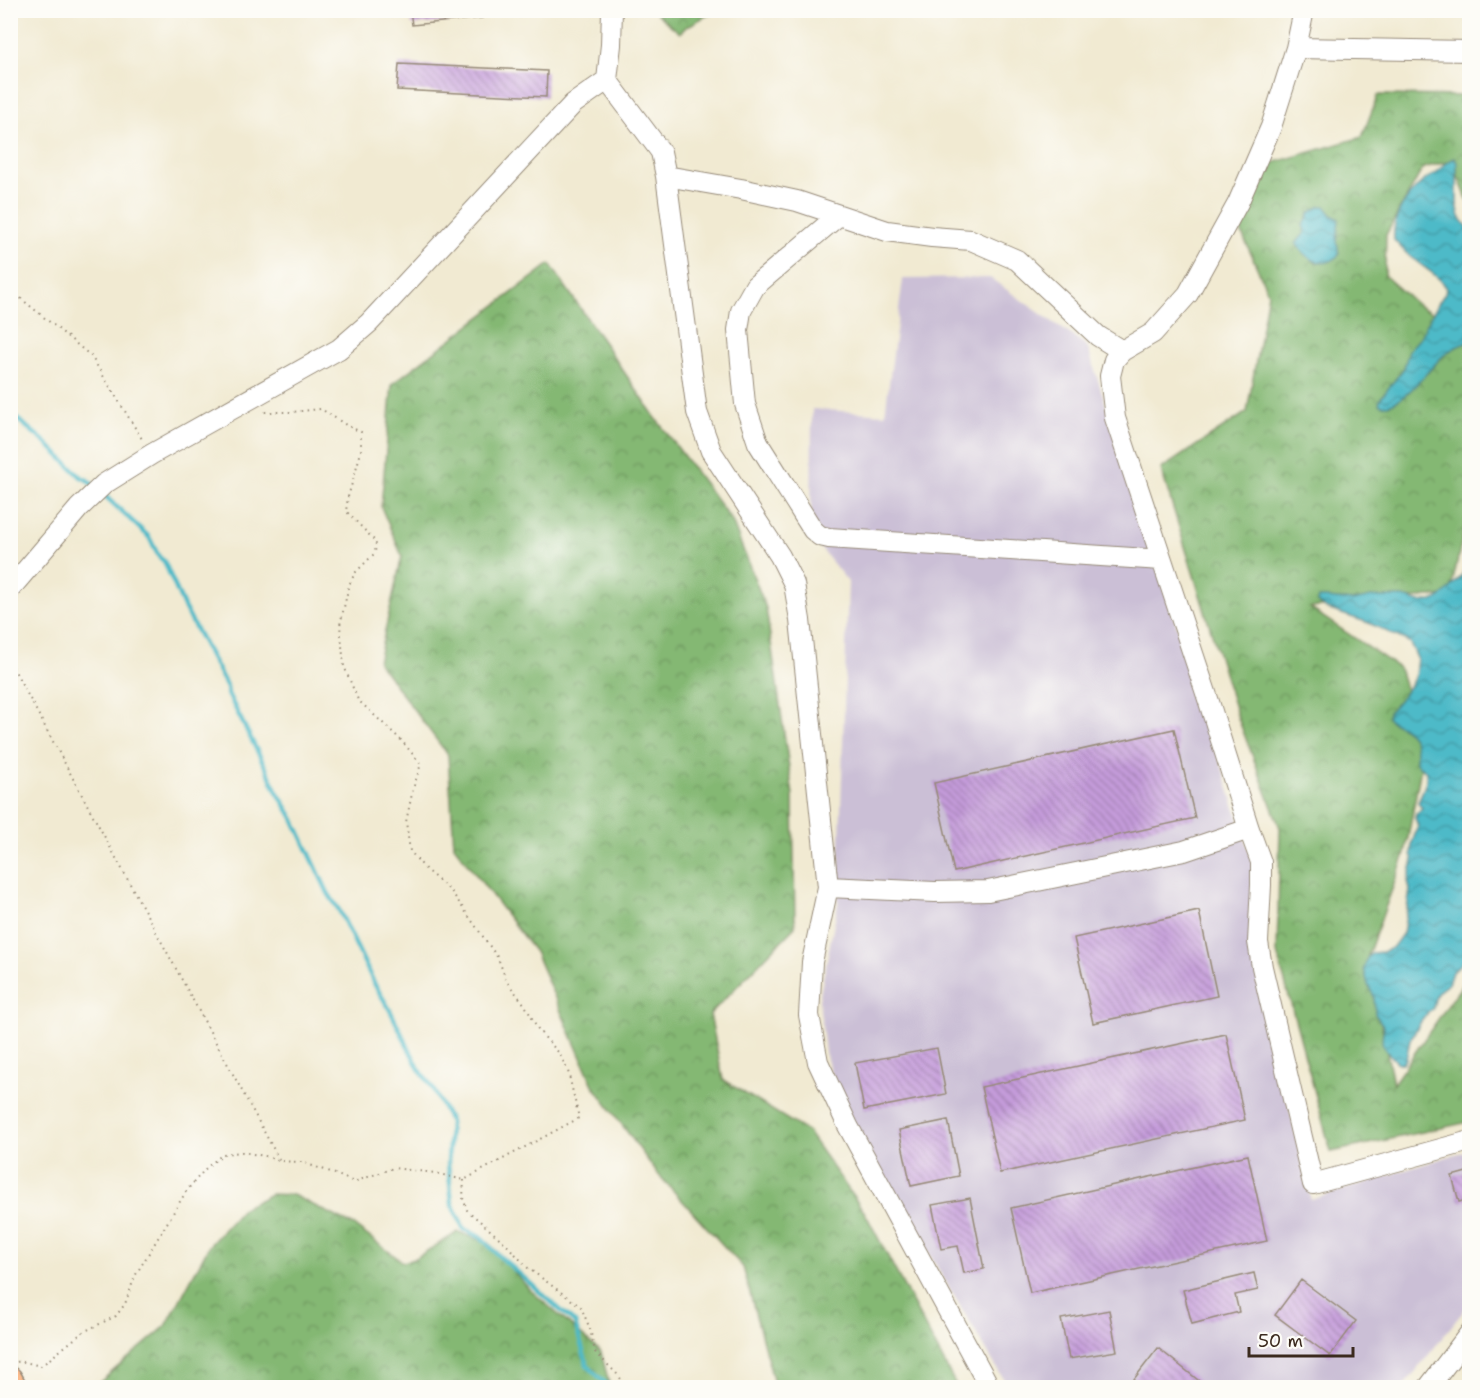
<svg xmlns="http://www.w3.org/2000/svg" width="1480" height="1398" viewBox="0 0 1480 1398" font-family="'Shantell Sans',sans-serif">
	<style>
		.industrial { fill: #cbbfd6 }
		.forest { fill: url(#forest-crowns); stroke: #607148; stroke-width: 1.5 }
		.water { fill: url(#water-waves); stroke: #447273; stroke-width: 1.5 }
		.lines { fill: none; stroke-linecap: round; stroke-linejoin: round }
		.stream { stroke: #4ebac8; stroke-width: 4.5 }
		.building { fill: url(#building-back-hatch) }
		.minor-casing { stroke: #968a78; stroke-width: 22 }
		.major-casing { stroke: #968a78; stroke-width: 27 }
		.path { stroke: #968a78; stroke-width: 2; stroke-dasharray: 1.5 4.5; stroke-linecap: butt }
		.minor { stroke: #fff; stroke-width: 20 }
		.major { stroke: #fbbb8c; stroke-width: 24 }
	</style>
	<defs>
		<pattern id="forest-crowns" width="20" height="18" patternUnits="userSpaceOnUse" patternTransform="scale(1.5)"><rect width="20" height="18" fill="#84b873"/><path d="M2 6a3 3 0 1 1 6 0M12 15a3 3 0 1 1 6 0" fill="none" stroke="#6d965e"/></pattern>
		<pattern id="water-waves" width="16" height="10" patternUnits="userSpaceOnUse" patternTransform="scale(1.5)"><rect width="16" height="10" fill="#4ebac8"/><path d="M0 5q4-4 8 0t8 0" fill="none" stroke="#4297a2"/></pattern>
		<pattern id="building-back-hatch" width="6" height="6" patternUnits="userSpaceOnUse" patternTransform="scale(1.5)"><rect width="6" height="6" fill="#c49bda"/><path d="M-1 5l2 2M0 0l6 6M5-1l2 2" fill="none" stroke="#a07fb0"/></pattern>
	</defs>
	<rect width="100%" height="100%" fill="#fdfcf7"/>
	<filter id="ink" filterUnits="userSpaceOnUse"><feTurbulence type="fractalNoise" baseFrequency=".0167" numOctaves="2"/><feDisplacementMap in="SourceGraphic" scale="12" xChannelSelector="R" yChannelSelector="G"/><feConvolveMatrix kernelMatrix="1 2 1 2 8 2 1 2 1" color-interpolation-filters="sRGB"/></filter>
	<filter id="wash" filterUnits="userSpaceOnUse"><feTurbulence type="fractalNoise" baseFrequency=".008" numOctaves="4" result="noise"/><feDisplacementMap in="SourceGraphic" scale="24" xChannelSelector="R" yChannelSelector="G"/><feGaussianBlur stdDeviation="1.35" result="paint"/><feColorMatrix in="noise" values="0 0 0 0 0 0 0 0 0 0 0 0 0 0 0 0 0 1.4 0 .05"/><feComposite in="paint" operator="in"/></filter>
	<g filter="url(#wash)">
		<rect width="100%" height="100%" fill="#f1ead2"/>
		<!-- industrial -->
		<path class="industrial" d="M990 278 1087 346 1254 867 1250 941 1311 1200 1469 1150V1304L1403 1387H1008L838 1099 825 1052 819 1000 838 904 848 582 811 536 812 409 885 414 903 279Z"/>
		<!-- forest -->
		<path class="forest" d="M657 11V10L715 11 686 27 680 33 657 14Z
			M1378 95 1469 96V204L1452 161 1423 168 1386 235 1385 276 1420 307 1469 330V507L1450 595 1310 608 1399 668 1424 751 1405 854 1368 955 1393 1084 1469 975V1122L1331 1152 1277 953 1280 828 1238 718 1161 469 1247 412 1268 293 1241 231 1272 163 1362 137Z
			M550 264 655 417 732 521 766 608 793 795 795 927 710 1014 723 1080 808 1132 865 1213 957 1387H775L743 1267 657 1173 593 1085 535 952 454 846 448 755 378 662 402 556 381 507 392 384Z
			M271 1194 293 1195 353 1225 403 1262 414 1259 458 1232 489 1243 529 1289 601 1352 610 1387H94L166 1326 209 1246 243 1208Z"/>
		<!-- water -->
		<path class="water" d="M1455 158 1457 163V204L1460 217 1469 229V342C1460 344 1452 349 1444 355 1431 366 1398 414 1379 404L1380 399 1404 368 1409 350 1419 339 1436 307 1445 293 1446 287C1438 275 1427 270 1416 261 1407 255 1401 247 1394 240 1392 218 1405 198 1421 183 1426 178 1432 176 1437 172 1444 165 1445 162 1455 158Z
			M1321 206H1325L1332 215 1339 219 1337 241 1339 255C1324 271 1305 259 1296 243L1305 233 1303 225 1308 218 1309 213Z
			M1469 563 1470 748C1465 762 1466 774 1470 788V919L1466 928V933L1469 940V948L1468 957 1452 972 1448 984 1439 991 1436 995 1433 1008 1423 1018 1410 1040 1406 1059 1403 1063H1398C1384 1048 1379 1049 1384 1027L1375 1014 1374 997 1368 985 1364 969 1367 958 1372 953 1383 952 1393 947 1403 933 1410 890 1408 881 1413 860 1411 854 1412 843 1418 826 1415 818 1416 814 1422 808 1418 802C1421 793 1431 778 1424 769 1421 767 1418 766 1416 763 1417 735 1413 733 1389 720L1387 717 1388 713 1400 699 1411 684 1415 676 1417 658 1413 649 1409 642 1369 623 1327 609 1317 602 1318 598H1329L1352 601 1371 597H1404L1420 602 1432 601 1439 598 1449 590 1462 575Z"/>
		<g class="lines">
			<!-- stream -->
			<path class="stream" d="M10 413 45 442 81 477 86 479 95 487
				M102 493 149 537 159 557 164 561 184 607 227 687 228 694 270 776 276 790 293 818 328 893 339 910 375 985 390 1010 419 1069 432 1087 450 1121 448 1163 452 1204 464 1229 482 1238 497 1254 575 1323 587 1365 610 1388"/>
		</g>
		<g id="blocks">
			<!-- building -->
			<path class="building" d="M410 10H482V18L412 25Z
				M399 64 547 71 546 97 397 90Z
				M1174 729 1195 818 954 872 934 783Z
				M1199 911 1217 996 1093 1023 1074 938Z
				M1226 1034 1245 1120 1000 1173 981 1087Z
				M937 1048 946 1094 864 1110 855 1063Z
				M948 1120 959 1176 911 1186 899 1130Z
				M1248 1155 1267 1241 1030 1293 1011 1208Z
				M1470 1171V1199L1459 1202 1452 1176Z
				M970 1198 984 1269 964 1273 958 1246 941 1249 932 1205Z
				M1254 1273 1258 1290 1235 1295 1239 1312 1192 1324 1183 1290Z
				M1301 1280 1356 1321 1330 1356 1275 1315Z
				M1109 1310 1117 1351 1069 1359 1061 1319Z
				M1158 1348 1208 1388H1127Z"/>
		</g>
	</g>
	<g filter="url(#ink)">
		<use href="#blocks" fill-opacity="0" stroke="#968a78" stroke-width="1.5"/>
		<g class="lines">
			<defs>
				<path id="minor" d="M612 10 611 45 607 80 661 152 666 176 697 412 711 451 780 556 794 584 800 620 828 887 812 962 809 1015 818 1062 848 1126 990 1388
					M1296 48 1304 10
					M1470 51 1296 48 1271 127 1238 203 1188 294 1153 333 1122 351 1114 360 1110 376 1115 418 1209 702 1249 829 1261 862V885L1258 942 1262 967 1313 1184 1470 1141
					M666 176 741 189 797 201 887 231 932 237 971 240 1017 260 1098 336 1122 351
					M839 215 755 286 741 311 738 330 745 404 758 443 813 530 820 536 829 538 1162 560
					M10 589 79 508 104 484 152 454 339 349 369 323 573 104 607 80
					M828 887 935 892 988 891 1184 851 1249 829
					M1428 1388 1470 1333"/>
				<path id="major" d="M10 1379 15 1388"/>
			</defs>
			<!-- minor casing -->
			<use href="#minor" class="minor-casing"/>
			<!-- major casing -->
			<use href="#major" class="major-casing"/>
			<!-- path -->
			<path class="path" d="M10 277 18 296 91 356 142 439
				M10 662 280 1161
				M464 1180 463 1198 467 1210 505 1243 528 1268 581 1307 590 1329 595 1352 617 1374 628 1388
				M17 1362 20 1361 41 1366 83 1332 116 1316 125 1304 135 1276 187 1190 207 1167 223 1154 242 1152 265 1156 280 1161 301 1162 328 1171 354 1182 393 1168 435 1173 464 1180 579 1118 568 1071 559 1053 539 1031 525 1005 507 982 498 958 451 891 426 870 410 851 406 822 413 789 421 764 401 740 358 700 344 666 340 625 349 585 355 573 375 553 376 542 346 511 348 497 361 452V432L346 425 321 409 291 412H263"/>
			<!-- minor -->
			<use href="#minor" class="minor"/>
			<!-- major -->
			<use href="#major" class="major"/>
		</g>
	</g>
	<!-- margin -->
	<rect width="1480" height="1398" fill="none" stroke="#fdfcf7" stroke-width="36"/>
	<!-- scale -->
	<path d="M1249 1347v9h104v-9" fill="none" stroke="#3b2a1e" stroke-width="3"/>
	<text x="1258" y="1347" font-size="18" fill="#3b2a1e" stroke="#fdfcf7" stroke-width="4.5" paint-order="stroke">50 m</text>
</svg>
